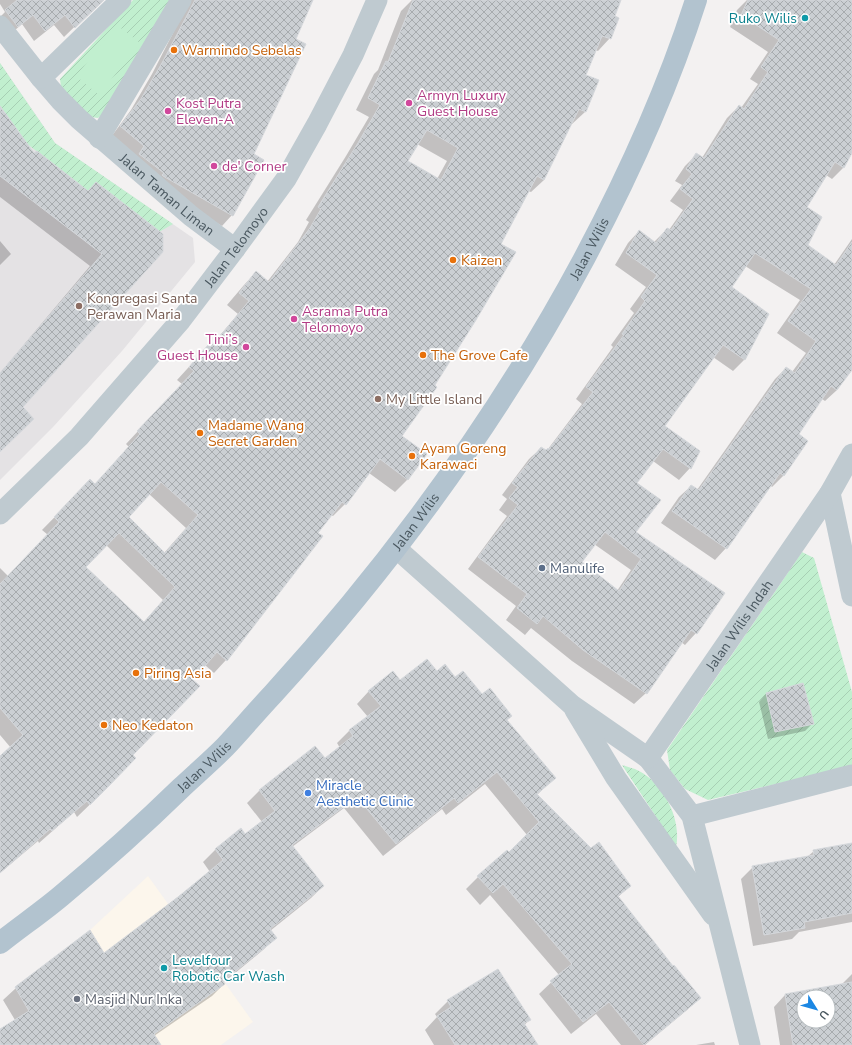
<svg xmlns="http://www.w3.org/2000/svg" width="852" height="1045" viewBox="0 0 852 1045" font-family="'Nunito Sans',sans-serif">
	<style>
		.commercial { fill: #fcf6ec }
		.education { fill: #e4e2e4 }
		.garden { fill: url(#garden-furrows) }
		.pitch { fill: #c1efcf }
		.shadow { fill: #0003; fill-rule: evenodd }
		.building { fill: url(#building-cross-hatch); stroke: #d5d8dc; fill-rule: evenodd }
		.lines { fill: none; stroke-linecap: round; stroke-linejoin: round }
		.minor { stroke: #bfcad0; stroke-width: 21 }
		.primary { stroke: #b2c3cf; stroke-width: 22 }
		.culture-dot { fill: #0f9aa8; stroke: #fff; stroke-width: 1.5 }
		.food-dot { fill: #e8710a; stroke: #fff; stroke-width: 1.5 }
		.hotel-dot { fill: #d1479c; stroke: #fff; stroke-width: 1.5 }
		.education-dot { fill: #8d6e63; stroke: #fff; stroke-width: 1.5 }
		.service-dot { fill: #5c6f8a; stroke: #fff; stroke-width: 1.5 }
		.shop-dot { fill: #3f7fe0; stroke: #fff; stroke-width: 1.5 }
		.worship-dot { fill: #6b7280; stroke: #fff; stroke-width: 1.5 }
		.labels { text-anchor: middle; stroke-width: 3.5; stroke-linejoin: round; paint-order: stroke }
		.culture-label { font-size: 14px; fill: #0d838f; stroke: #fff; text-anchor: end }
		.food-label { font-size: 14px; fill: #c56008; stroke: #fff; text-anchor: start }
		.hotel-label { font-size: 14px; fill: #b23c85; stroke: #fff; text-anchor: start }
		.street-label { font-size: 14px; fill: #49575f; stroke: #fff }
		.education-label { font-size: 14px; fill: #785e54; stroke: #fff; text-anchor: start }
		.service-label { font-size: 14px; fill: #4e5e75; stroke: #fff; text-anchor: start }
		.shop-label { font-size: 14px; fill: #366cbe; stroke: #fff; text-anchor: start }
		.worship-label { font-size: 14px; fill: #5b616d; stroke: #fff; text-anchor: start }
	</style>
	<defs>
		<pattern id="garden-furrows" width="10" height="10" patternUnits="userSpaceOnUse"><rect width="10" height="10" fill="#c1efcf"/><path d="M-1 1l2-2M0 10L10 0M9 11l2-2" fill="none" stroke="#a7cfb4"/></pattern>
		<pattern id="building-cross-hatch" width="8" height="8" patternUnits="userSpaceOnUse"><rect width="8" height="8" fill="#cbcfd3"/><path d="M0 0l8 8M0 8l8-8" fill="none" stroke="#a7abae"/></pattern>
	</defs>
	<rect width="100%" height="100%" fill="#f3f1f1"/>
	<!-- commercial -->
	<path class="commercial" d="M148 876 253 1022 221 1045H161L90 930Z"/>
	<!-- education -->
	<path class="education" d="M0 63 55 143 193 238 195 262 122 351 53 427 0 480Z"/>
	<!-- garden -->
	<path class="garden" d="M133 0H175L106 112 98 118 90 117 61 87 60 79Z
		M0 63 55 143 173 224 159 232 88 191 26 143 0 106Z
		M802 552 814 558 852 692V766L708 800 685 789 670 770 667 750Z
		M622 765C627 767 634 768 639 771 664 784 682 820 676 847Z"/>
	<!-- pitch -->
	<path class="pitch" d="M117 25 140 43 99 95 76 76Z"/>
	<!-- shadow -->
	<path class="shadow" d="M0 0H95L97 5 64 37 54 25 34 41 22 24 7 37 0 17 5 12 0 4Z
		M190 0H312L295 40 252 155 232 215 222 226 153 186 111 137 131 110 152 74Z
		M412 0H620L614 17 610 38 598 51 595 50 585 76 598 80 585 112 572 124 571 123 544 180 531 192 528 191 401 436 425 454 407 480 395 492 369 473 345 504 333 516 331 515 317 533 321 536 226 660 214 673 205 665 131 755 106 789 77 817 74 812 39 843 38 841 0 873V758L11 748 0 735V568L8 576 48 535 42 530 90 481 95 485 129 447 126 444 182 384 177 380 208 346 210 347 238 314 227 305 244 285 256 272 267 282 298 242 309 222 306 220 346 156 369 117 356 110 374 74 378 70 401 11ZM417 144 447 161 437 179 407 161ZM149 494 186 528 164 553 128 517ZM106 545 163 600 143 623 85 567Z
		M747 0H852V150L843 168 832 179 826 175 805 207 806 246 834 265 852 239V368L837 390 825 401 822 399 797 434 784 475 772 487 770 485 726 548 715 560 661 523 679 497 691 486 697 490 775 379 786 368 792 372 806 353 777 333 800 300 745 266 730 287 768 314 744 360 733 371 713 357 664 426 699 451 690 468 679 480 653 461 636 483 635 533 724 594 696 633 685 645 681 642 646 693 634 704 572 661 531 628 525 635 506 620 516 606 468 569 507 516 499 510 507 499 502 495 529 459 541 448 545 451 548 449 582 404 576 399 613 347 611 345 634 313 630 309 646 287 615 265 628 243 639 231 654 242 667 229 669 230 683 210 670 201 682 185 675 181 685 166 697 154 702 158 727 118 739 106 741 108 758 84 750 79 768 52 730 27 737 10ZM594 544 631 570 617 591 581 562Z
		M0 108 34 155 88 192 162 234 22 407 0 451V373L90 266 0 197Z
		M0 241 11 254 0 265Z
		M437 673 455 679 482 696 506 720 554 778 537 795 630 886 618 897 673 967 700 998 687 1010 645 1045H621L596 1014 571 1034 539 994 559 975 490 895 480 905 466 889 478 877 509 853 527 835 485 784 446 815 442 809 383 856 344 808 292 847 323 886 311 898 270 931 275 938 263 950 223 983 224 984 212 996 154 1036V1045H0V1030L15 1020 3 1000 16 988 104 954 210 872 203 862 215 850 240 830 245 836 262 822 247 803 259 791 315 748 325 760 340 748 337 743 349 731 368 717 357 704 369 691 400 681Z
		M766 694 812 724 805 731 768 739 759 702Z
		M852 844V922L799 932 792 939 753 946 741 879 753 867 807 857 814 851Z
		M852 974V1045H780L774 1007 785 995 841 985ZM804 997H828V1021H804Z
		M448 1001 530 1020 524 1025 537 1045H434L425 1030 437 1017 435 1014Z
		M714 1042 715 1045H696Z"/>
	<!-- building -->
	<path class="building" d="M17 0H104L75 28 65 15 45 31 33 15 18 27 5 10Z
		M195 0H313L296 39 306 44 254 154 264 160 233 216 163 176 162 175 164 173 139 154 144 146 120 126 141 99 162 63Z
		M413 0H621L615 16 619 18 611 39 602 36 586 75 599 80 586 112 579 109 544 180 537 176 501 244 516 252 476 320 435 385 437 387 402 436 427 454 408 480 380 459 346 505 342 502 318 533 323 536 227 661 217 652 193 680 200 686 133 755 136 758 106 789 90 805 87 801 52 831 50 829 0 873V756L23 735 0 708V584L59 522 54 517 90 479 95 484 140 434 137 431 194 371 189 367 208 345 211 347 249 301 239 293 256 271 269 282 310 228 321 209 318 207 358 143 380 105 368 98 386 61 388 62ZM427 130 458 148 441 180 408 161ZM161 482 198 515 165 553 129 517ZM119 533 175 587 144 622 86 567Z
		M748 0H852V153L844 168 835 162 807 207 822 217 808 245 836 265 852 242V370L837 390 831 386 799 434 808 441 784 476 780 473 727 549 672 511 691 485 699 490 786 367 795 373 816 341 788 321 811 289 755 253 732 287 769 314 745 360 723 345 665 426 700 451 691 469 663 449 637 483 661 500 636 532 725 593 697 634 691 630 647 694 583 650 543 616 537 624 517 608 527 594 478 557 518 505 509 498 518 487 512 483 541 447 546 450 548 448 549 449 593 392 586 387 624 335 622 334 645 301 641 297 657 275 626 253 639 230 656 243 667 228 671 230 693 199 680 189 692 174 686 169 696 153 704 158 739 105 744 109 768 72 761 67 779 40 741 15ZM605 532 641 559 619 591 582 562Z
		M0 106 34 153 37 151 88 191 96 182 163 234V252L23 407 34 419 0 452V373L102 254 0 176Z
		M427 659 437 671 445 664 455 677 463 671 482 694 490 688 512 716 507 720 556 778 537 794 591 848 599 842 631 886 618 896 673 966 674 965 701 998 644 1045 609 1002 583 1022 550 981 572 964 503 884 493 893 477 876 507 850 509 852 539 822 497 772 458 803 454 798 396 844 357 797 292 845 324 886 270 929 277 938 223 981 225 984 154 1034 161 1045H0V1029L29 1011 15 987 90 930 104 953 178 897 223 860 215 849 241 828 245 834 275 811 259 790 315 746 325 758 353 736 349 730 381 706 368 691 393 671 400 680Z
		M803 683 814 724 775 732 766 693Z
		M852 843V913L804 922 805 928 764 935 752 866 814 855 813 850Z
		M498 969 531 1020 524 1023 538 1045H455L437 1016 451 1007 447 1000Z
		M852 982V1045H793L785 994ZM804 997H828V1021H804Z"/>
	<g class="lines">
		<!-- minor -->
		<g class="minor">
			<path id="s1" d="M0 26 41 78 60 100 79 119 191 216 235 249"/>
			<path d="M41 78 121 0"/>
			<path d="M99 138 181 0"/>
			<path d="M830 493 852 596"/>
			<path id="s2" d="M0 514 79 437 181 320 235 249 286 179 317 124 353 55 377 0"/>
			<path d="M396 548 573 706 648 758 692 816 750 1045"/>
			<path d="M575 710 616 778 713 915"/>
			<path id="s3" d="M648 758 830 493 852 454"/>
			<path d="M692 816 852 775"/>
		</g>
		<!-- primary -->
		<path class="primary" id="s4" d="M0 943C20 927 42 912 61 896 103 861 143 825 181 788 196 774 211 761 225 747 241 730 257 711 273 694 394 561 500 416 585 257 628 176 668 88 696 0"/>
	</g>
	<!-- markers -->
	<g class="culture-dot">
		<circle cx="805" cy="18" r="4"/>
		<circle cx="164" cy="968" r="4"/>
	</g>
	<g class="food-dot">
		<circle cx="174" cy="50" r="4"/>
		<circle cx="453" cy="260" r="4"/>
		<circle cx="423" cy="355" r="4"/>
		<circle cx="200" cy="433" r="4"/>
		<circle cx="412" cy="456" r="4"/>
		<circle cx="136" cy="673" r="4"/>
		<circle cx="104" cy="725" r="4"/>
	</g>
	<g class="hotel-dot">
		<circle cx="409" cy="103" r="4"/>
		<circle cx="168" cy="111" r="4"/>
		<circle cx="214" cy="166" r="4"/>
		<circle cx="294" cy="319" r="4"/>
		<circle cx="246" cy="347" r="4"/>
	</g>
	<g class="education-dot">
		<circle cx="79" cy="306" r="4"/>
		<circle cx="378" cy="399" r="4"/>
	</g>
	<circle class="service-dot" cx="542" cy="568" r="4"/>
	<circle class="shop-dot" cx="308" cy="793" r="4"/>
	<circle class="worship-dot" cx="77" cy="999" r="4"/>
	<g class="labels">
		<!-- culture labels -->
		<g class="culture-label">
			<text x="797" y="23">Ruko Wilis</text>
			<text x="172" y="965" text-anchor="start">Levelfour<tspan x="172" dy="16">Robotic Car Wash</tspan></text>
		</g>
		<!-- food labels -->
		<g class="food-label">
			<text x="182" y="55">Warmindo Sebelas</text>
			<text x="461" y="265">Kaizen</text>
			<text x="431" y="360">The Grove Cafe</text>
			<text x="208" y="430">Madame Wang<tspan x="208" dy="16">Secret Garden</tspan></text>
			<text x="420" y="453">Ayam Goreng<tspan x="420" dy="16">Karawaci</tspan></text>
			<text x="144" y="678">Piring Asia</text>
			<text x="112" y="730">Neo Kedaton</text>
		</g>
		<!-- hotel labels -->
		<g class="hotel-label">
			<text x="417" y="100">Armyn Luxury<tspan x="417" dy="16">Guest House</tspan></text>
			<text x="176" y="108">Kost Putra<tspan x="176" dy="16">Eleven-A</tspan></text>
			<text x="222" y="171">de' Corner</text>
			<text x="302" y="316">Asrama Putra<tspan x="302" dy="16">Telomoyo</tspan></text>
			<text x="238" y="344" text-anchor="end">Tini’s<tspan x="238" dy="16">Guest House</tspan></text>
		</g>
		<!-- street labels -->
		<g class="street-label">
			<text dy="5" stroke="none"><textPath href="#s1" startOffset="238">Jalan Taman Liman</textPath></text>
			<text dy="5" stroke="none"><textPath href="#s2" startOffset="357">Jalan Telomoyo</textPath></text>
			<text dy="5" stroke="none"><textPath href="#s4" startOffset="918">Jalan Wilis</textPath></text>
			<text dy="5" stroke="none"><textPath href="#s4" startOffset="594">Jalan Wilis</textPath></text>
			<text dy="5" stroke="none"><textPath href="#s3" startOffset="161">Jalan Wilis Indah</textPath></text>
			<text dy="5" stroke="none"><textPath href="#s4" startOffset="270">Jalan Wilis</textPath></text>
		</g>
		<!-- education labels -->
		<g class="education-label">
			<text x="87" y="303">Kongregasi Santa<tspan x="87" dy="16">Perawan Maria</tspan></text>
			<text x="386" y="404">My Little Island</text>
		</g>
		<!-- service labels -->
		<g class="service-label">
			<text x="550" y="573">Manulife</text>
		</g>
		<!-- shop labels -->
		<g class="shop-label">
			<text x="316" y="790">Miracle<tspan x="316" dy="16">Aesthetic Clinic</tspan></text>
		</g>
		<!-- worship labels -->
		<g class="worship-label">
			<text x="85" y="1004">Masjid Nur Inka</text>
		</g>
	</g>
	<!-- north arrow -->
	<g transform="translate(816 1009) rotate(127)"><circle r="19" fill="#ffffff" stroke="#b6bcbf"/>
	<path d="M0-3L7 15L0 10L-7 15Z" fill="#1c87e3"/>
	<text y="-6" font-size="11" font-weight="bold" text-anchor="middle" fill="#49575f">U</text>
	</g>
</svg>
